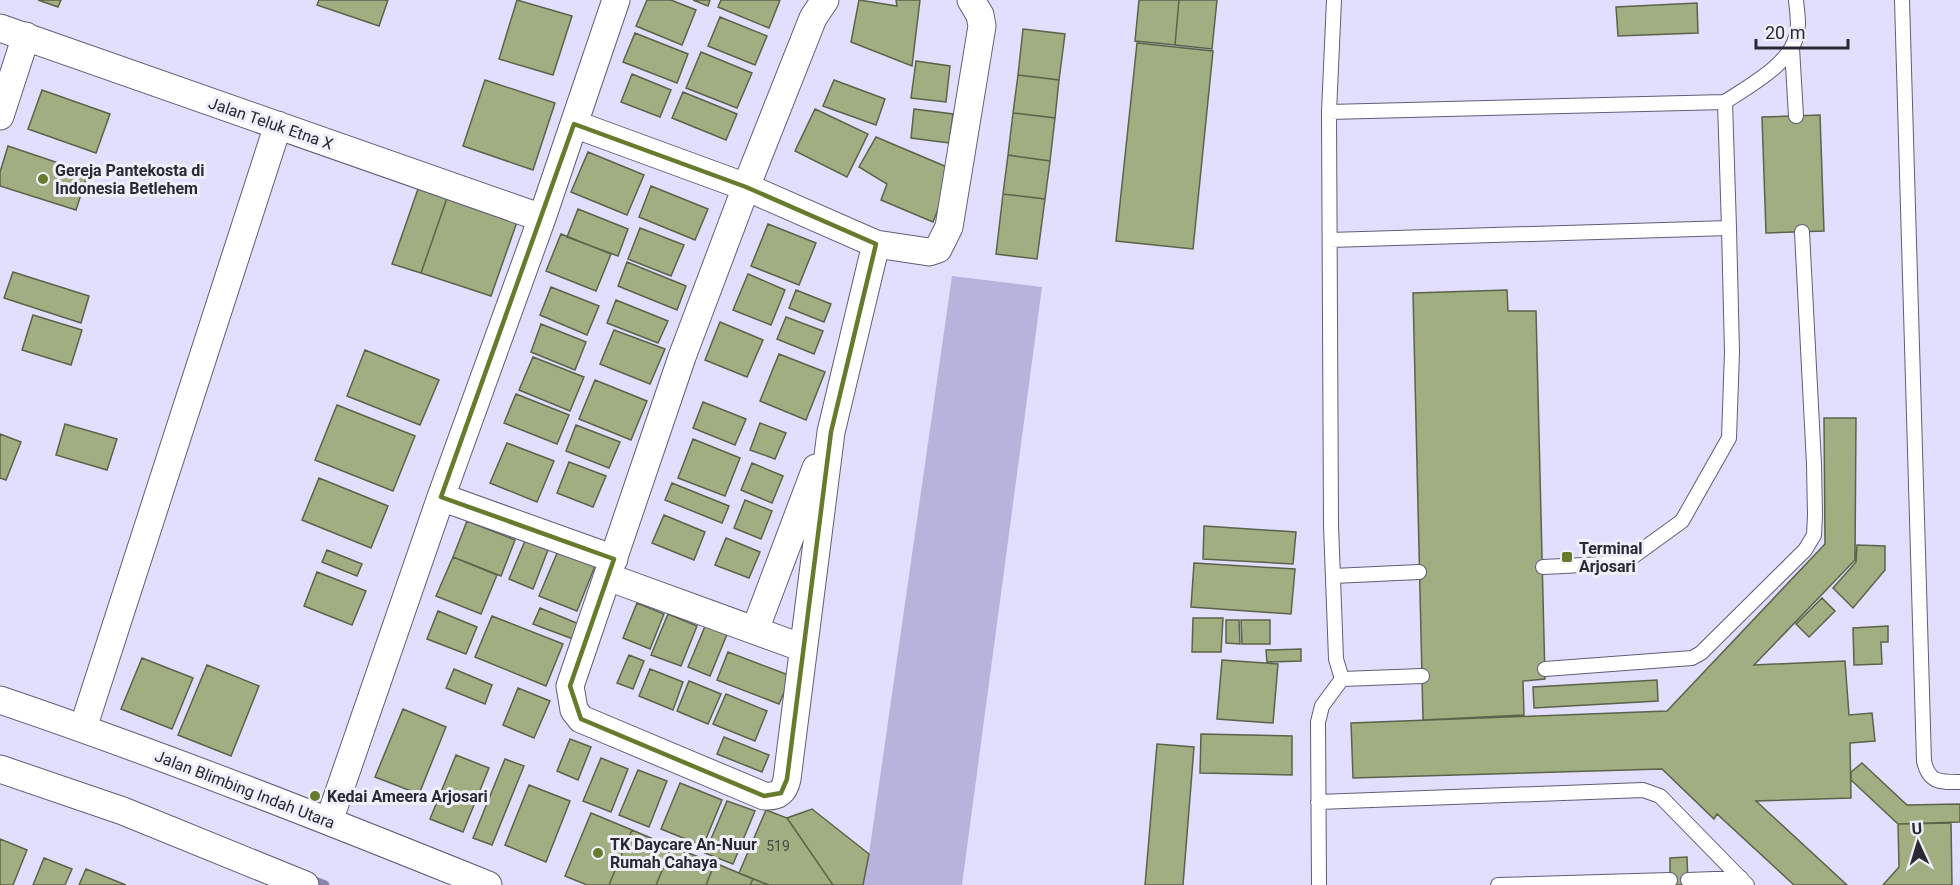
<svg xmlns="http://www.w3.org/2000/svg" width="1960" height="885" viewBox="0 0 1960 885" font-family="Roboto,sans-serif">
	<style>
		.green { fill: #b6b4dd }
		.lines { fill: none; stroke-linecap: round; stroke-linejoin: round }
		.stream { stroke: #8784ae; stroke-width: 9 }
		.building { fill: #a0ae81; stroke: #5b634a; stroke-width: 1.5 }
		.service-casing { stroke: #605e77; stroke-width: 16 }
		.minor-casing { stroke: #605e77; stroke-width: 29 }
		.service { stroke: #fff; stroke-width: 14 }
		.minor { stroke: #fff; stroke-width: 27 }
		.marked { fill: none; stroke: #667b2b; stroke-width: 4.5; stroke-linejoin: round }
		.poi-dot { fill: #667b2b; stroke: #efeffa; stroke-width: 2 }
		.labels { text-anchor: middle; stroke-width: 6; stroke-linejoin: round; paint-order: stroke }
		.number-label { font-size: 14px; fill: #474a47 }
		.street-label { font-size: 16px; fill: #292934; stroke: #efeffa }
		.poi-label { font-size: 16px; font-weight: bold; fill: #292934; stroke: #efeffa; text-anchor: start }
	</style>
	<rect width="100%" height="100%" fill="#e1dffd"/>
	<!-- green -->
	<path class="green" d="M952 276 1042 287 962 885H863L869 854Z"/>
	<g class="lines">
		<!-- stream -->
		<path class="stream" d="M307 878 325 885"/>
	</g>
	<!-- building -->
	<path class="building" d="M38 0H61L58 7Z
		M319 0H388L379 26 317 5Z
		M517 0 572 16 553 75 499 59Z
		M647 0H671L696 10 682 45 636 26Z
		M693 0H710L708 6Z
		M721 0H780L769 28 718 7Z
		M859 0 897 6 896 0H920L912 66 851 42Z
		M1139 0H1179L1175 45 1135 41Z
		M1179 0H1217L1212 49 1175 45Z
		M1697 3 1698 33 1618 36 1616 7Z
		M720 17 767 36 755 65 708 46Z
		M1023 29 1065 34 1059 80 1018 75Z
		M635 33 688 54 677 83 623 62Z
		M1137 43 1213 51 1193 249 1116 241Z
		M701 52 752 73 737 108 686 88Z
		M916 61 950 66 946 102 911 98Z
		M632 74 671 90 660 117 621 102Z
		M1018 75 1059 80 1055 118 1013 113Z
		M485 80 555 103 533 170 463 146Z
		M834 80 885 99 876 125 823 106Z
		M42 90 110 114 96 153 28 129Z
		M683 92 737 114 726 140 672 118Z
		M815 109 868 134 847 177 795 151Z
		M914 109 953 114 949 143 911 138Z
		M1013 113 1055 118 1050 161 1008 155Z
		M1820 115 1824 231 1766 233 1762 117Z
		M876 137 954 170 933 222 881 200 887 184 859 167Z
		M8 146 88 173 76 210 0 186V172Z
		M588 152 644 175 627 215 571 192Z
		M1008 155 1050 161 1045 199 1003 194Z
		M651 186 708 209 695 240 639 217Z
		M418 189 447 198 421 273 392 264Z
		M1003 194 1045 199 1037 259 996 254Z
		M447 198 517 222 491 296 421 273Z
		M578 209 628 229 618 256 567 237Z
		M768 224 816 243 799 285 751 266Z
		M640 228 684 245 671 276 628 259Z
		M561 234 611 254 596 291 546 271Z
		M627 262 686 286 677 310 618 286Z
		M13 272 89 296 81 323 4 298Z
		M748 274 785 290 771 325 733 310Z
		M551 287 599 306 587 335 540 315Z
		M796 290 831 304 824 322 789 308Z
		M1507 290 1508 311H1536L1545 679 1523 681 1524 715 1423 720 1413 293Z
		M616 300 668 321 658 343 607 323Z
		M33 315 82 330 71 365 22 350Z
		M786 317 823 331 814 354 777 339Z
		M720 322 763 340 747 377 705 360Z
		M541 324 586 342 575 370 531 352Z
		M614 330 665 349 650 384 600 364Z
		M365 350 439 380 420 425 347 396Z
		M779 354 825 372 806 420 760 401Z
		M533 357 584 377 570 411 519 390Z
		M595 380 647 401 631 440 579 419Z
		M516 394 569 415 557 444 504 423Z
		M703 402 746 419 735 445 693 428Z
		M337 405 415 436 393 491 315 460Z
		M1824 418H1856L1855 560 1754 665 1845 661 1849 715 1872 713 1875 741 1850 743 1851 798 1756 801 1847 885H1794L1717 814 1714 819 1662 769 1353 778 1351 723 1667 711 1825 544Z
		M760 423 786 433 775 459 750 450Z
		M65 424 117 439 107 470 56 455Z
		M576 425 620 442 609 468 566 451Z
		M0 434 21 442 6 480 0 478Z
		M693 439 740 458 725 496 678 478Z
		M507 443 554 461 537 502 490 483Z
		M569 462 606 476 593 507 557 493Z
		M752 463 783 476 772 503 741 490Z
		M319 478 388 506 371 548 302 520Z
		M672 483 729 506 722 523 665 500Z
		M745 500 772 511 761 539 734 528Z
		M664 515 705 532 694 560 652 543Z
		M467 521 515 540 501 576 453 557Z
		M1204 526 1296 532 1293 564 1203 559Z
		M726 538 760 552 749 578 715 565Z
		M525 541 548 550 533 589 509 579Z
		M1857 545 1885 546V570L1853 608 1833 588 1856 562Z
		M327 550 362 564 357 576 322 562Z
		M558 551 595 566 577 611 539 596Z
		M453 557 497 575 481 614 436 596Z
		M1194 563 1295 569 1291 614 1191 607Z
		M317 572 366 591 352 625 304 606Z
		M1822 598 1835 611 1809 637 1796 624Z
		M637 603 664 614 650 649 623 638Z
		M540 608 579 624 573 639 533 624Z
		M438 611 477 627 466 654 427 639Z
		M668 614 697 626 681 666 651 655Z
		M492 616 563 644 546 686 475 657Z
		M1193 618H1223L1221 652H1192Z
		M1226 620H1239L1240 644 1226 643Z
		M1241 620H1270V644H1242Z
		M706 624 728 632 710 676 688 667Z
		M1888 626V642H1881L1882 664 1854 665 1853 628Z
		M1301 649V661L1267 662 1266 650Z
		M728 652 791 676 779 704 717 680Z
		M629 655 644 661 633 689 617 683Z
		M142 658 193 678 172 729 121 709Z
		M1222 660 1278 664 1273 723 1217 719Z
		M207 665 259 686 231 756 178 735Z
		M454 669 492 685 485 704 446 688Z
		M650 669 683 682 673 710 639 696Z
		M1657 680 1658 701 1534 708 1533 687Z
		M689 681 721 694 708 724 677 711Z
		M518 688 550 701 534 738 503 725Z
		M726 694 767 711 755 741 713 724Z
		M403 709 446 727 419 794 375 777Z
		M1201 734 1292 736V775L1200 773Z
		M724 737 769 755 762 772 717 754Z
		M570 739 591 747 578 780 557 771Z
		M1157 744 1194 747 1183 885H1145Z
		M456 755 489 768 463 832 430 819Z
		M601 758 628 769 611 812 583 801Z
		M505 759 524 766 492 845 473 838Z
		M1862 763 1907 805 1960 804V822L1898 824 1851 780V772Z
		M638 770 667 781 649 827 619 815Z
		M680 783 722 800 703 846 661 829Z
		M529 785 570 801 546 862 505 845Z
		M727 801 755 811 733 864 705 853Z
		M812 809 869 854 863 885H833L787 818Z
		M766 810 787 818 833 885H769L739 873Z
		M591 813 632 830 609 885H587L565 876Z
		M1951 823 1952 885H1883L1899 867 1898 824Z
		M632 830 672 847 656 885H609Z
		M0 839 27 850 13 885H0Z
		M672 847 715 863 706 885H656Z
		M1687 857 1688 885H1670V858Z
		M44 858 72 869 65 885H33Z
		M715 863 753 879 750 885H706Z
		M86 869 126 885H79Z
		M753 879 769 885H750Z"/>
	<g class="lines">
		<defs>
			<path id="service" d="M1902 0 1924 761C1929 783 1940 782 1960 782
				M1792 48 1796 116
				M1725 102 1729 228
				M1329 112 1725 102C1747 87 1789 65 1796 37 1800 26 1797 12 1796 0
				M1330 240 1729 228 1732 352 1729 438 1682 521 1624 563 1543 567
				M1333 576 1419 572
				M1545 669 1692 658 1701 653 1805 550 1814 535 1815 515 1814 464 1802 232
				M1342 679 1422 676
				M1318 802 1643 790 1660 796 1747 885
				M1688 880 1741 878
				M1319 885 1318 722 1322 706 1342 679 1336 659 1331 525 1329 112 1334 0
				M1498 885 1670 880"/>
			<path id="minor" d="M825 0 813 18 746 187 682 357 570 686 574 710 581 719 764 796C778 797 784 793 787 779L831 432 876 244
				M0 28 542 218
				M0 116 26 36
				M574 124 746 187 876 244 929 252 938 249 949 227 982 26 980 15 971 0
				M441 497 614 559
				M608 577 803 648
				M755 630 816 468
				M0 700C165 756 327 820 488 885
				M83 728 278 125
				M0 769 123 811 305 885
				M329 821 441 497 542 218 616 0"/>
		</defs>
		<!-- service casing -->
		<use href="#service" class="service-casing"/>
		<!-- minor casing -->
		<use href="#minor" class="minor-casing"/>
		<!-- service -->
		<use href="#service" class="service"/>
		<!-- minor -->
		<use href="#minor" class="minor"/>
	</g>
	<!-- marked area -->
	<path class="marked" d="M574 124 746 187 876 244 831 432 787 779 781 793 764 796 581 719 570 686 614 559 441 497Z"/>
	<!-- markers -->
	<g class="poi-dot">
		<circle cx="43" cy="179" r="6"/>
		<rect x="1561" y="551" width="12" height="12" rx="3"/>
		<circle cx="315" cy="796" r="6"/>
		<circle cx="598" cy="853" r="6"/>
	</g>
	<g class="labels">
		<!-- number labels -->
		<g class="number-label">
			<text x="778" y="851">519</text>
		</g>
		<!-- street labels -->
		<g class="street-label">
			<text transform="translate(271 123) rotate(19)" y="6">Jalan Teluk Etna X</text>
			<text transform="translate(245 789) rotate(21)" y="6">Jalan Blimbing Indah Utara</text>
		</g>
		<!-- poi labels -->
		<g class="poi-label">
			<text x="55" y="176">Gereja Pantekosta di<tspan x="55" dy="18">Indonesia Betlehem</tspan></text>
			<text x="1579" y="554">Terminal<tspan x="1579" dy="18">Arjosari</tspan></text>
			<text x="327" y="802">Kedai Ameera Arjosari</text>
			<text x="610" y="850">TK Daycare An-Nuur<tspan x="610" dy="18">Rumah Cahaya</tspan></text>
		</g>
	</g>
	<!-- north arrow -->
	<g transform="translate(1918 843) rotate(356)" stroke="#efeffa" stroke-width="4.5" paint-order="stroke">
	<path d="M0-4.5L10 22L0 15L-10 22Z" fill="#292934"/>
	<text y="-9" font-size="16" font-weight="bold" text-anchor="middle" fill="#292934">U</text>
	</g>
	<!-- scale -->
	<path d="M1756 39v9h92v-9" fill="none" stroke="#292934" stroke-width="3"/>
	<text x="1765" y="39" font-size="18" fill="#292934" stroke="#efeffa" stroke-width="4.5" paint-order="stroke">20 m</text>
</svg>
